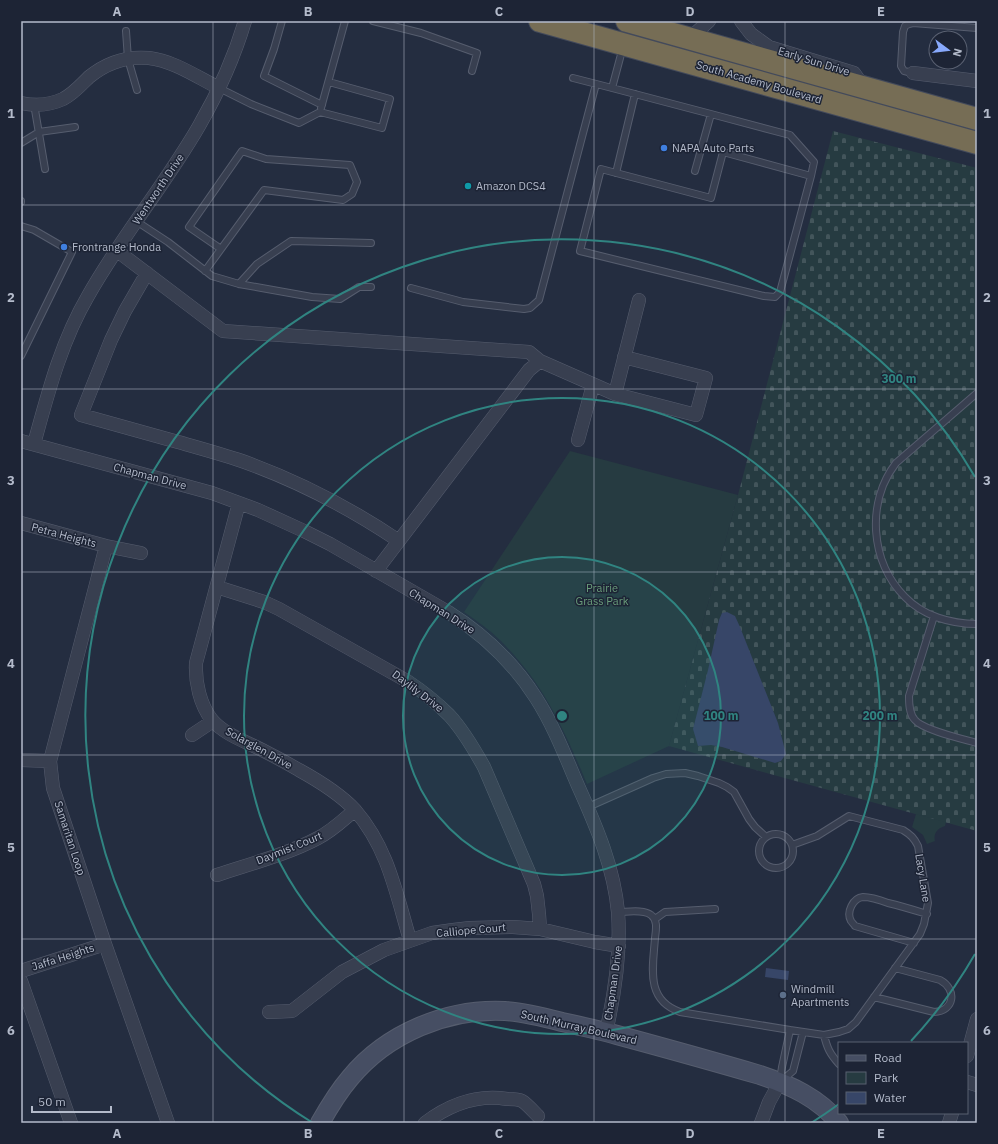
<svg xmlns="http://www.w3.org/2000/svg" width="998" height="1144" viewBox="0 0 998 1144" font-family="'IBM Plex Sans',sans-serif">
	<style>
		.green { fill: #263b41 }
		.cemetery { fill: url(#cemetery-stones) }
		.water { fill: #374668 }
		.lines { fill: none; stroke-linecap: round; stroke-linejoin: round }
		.lane-casing { stroke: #565d6e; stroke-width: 8 }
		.street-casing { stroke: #565d6e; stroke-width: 14 }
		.secondary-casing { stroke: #565d6e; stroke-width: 20 }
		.highway-casing { stroke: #434a5b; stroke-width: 24 }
		.lane { stroke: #383f50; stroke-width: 6 }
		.street { stroke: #383f50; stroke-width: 13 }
		.secondary { stroke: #464e63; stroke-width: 18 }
		.highway { stroke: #766d55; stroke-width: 22 }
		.grid { fill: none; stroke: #b4bbcb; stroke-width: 1; stroke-opacity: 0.55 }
		.ring { fill: none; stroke: #308481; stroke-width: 2 }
		.shop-dot { fill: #3f7fe0; stroke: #1d2435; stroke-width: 1.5 }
		.culture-dot { fill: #0f9aa8; stroke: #1d2435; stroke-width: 1.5 }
		.service-dot { fill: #5c6f8a; stroke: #1d2435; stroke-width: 1.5 }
		.labels { text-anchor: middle; stroke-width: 3; stroke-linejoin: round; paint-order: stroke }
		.street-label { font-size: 11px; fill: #b4bbcb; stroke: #1d2435 }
		.poi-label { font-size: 11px; fill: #b4bbcb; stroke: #1d2435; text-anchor: start }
		.park-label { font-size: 11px; fill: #6a9d7b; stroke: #1d2435 }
		.centre { fill: #308481; stroke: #1d2435; stroke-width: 2 }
		.ring-label { font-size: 12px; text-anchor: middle; font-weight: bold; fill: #308481; stroke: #1d2435; stroke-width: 3; stroke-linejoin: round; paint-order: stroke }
		.neatline { fill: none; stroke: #b4bbcb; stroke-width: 1.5 }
		.grid-label { font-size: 13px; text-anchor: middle; font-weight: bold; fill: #b4bbcb }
	</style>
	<defs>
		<pattern id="cemetery-stones" width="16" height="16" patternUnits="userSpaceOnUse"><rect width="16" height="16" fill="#263b41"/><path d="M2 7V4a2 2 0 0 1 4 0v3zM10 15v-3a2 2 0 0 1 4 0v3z" fill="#43555b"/></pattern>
	</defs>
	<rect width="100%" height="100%" fill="#242d40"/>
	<!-- green -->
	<path class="green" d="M570 451 738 495 669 746 587 784C564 729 544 684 501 641 490 630 477 621 464 612Z
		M916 814 946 822 945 826C938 828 933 833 935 841L927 844 923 835 912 827Z"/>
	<!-- cemetery -->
	<path class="cemetery" d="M833 131 977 168V831L669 746 738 495Z"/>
	<!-- water -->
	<path class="water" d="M727 612 735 616 740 627 778 723 786 754 781 761 775 763 722 747 711 745 698 746 693 729 708 670 719 620 722 613Z
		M766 968 789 971 788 980 765 977Z"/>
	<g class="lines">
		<defs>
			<path id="lane" d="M282 21 274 49 264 76 322 105
				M373 21 421 33 477 53 472 71
				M126 31 128 59 137 90
				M913 73 904 71 901 66 903 32 905 26 909 24 913 23 977 28
				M573 78 612 88 623 47
				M219 88 251 104 299 123 320 112 382 128 390 99 329 82
				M612 88 711 114 695 171
				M34 104 45 169
				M321 108 345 21
				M711 114 790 135 814 162 811 176 780 292 775 297 764 296 580 251 601 169 711 198 723 152 811 176
				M21 143 39 132 75 127
				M616 173 635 94
				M21 201V202
				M136 221 168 242 212 276 239 284 312 297 340 299 359 287H371
				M21 226 34 230 72 252 21 356
				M205 271 264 190 343 200 352 194 357 182 350 165 266 159 242 151 189 227 221 249
				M239 284 257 264 291 241 371 243
				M411 288 463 302 524 309 530 308 539 300 596 84
				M977 393 896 463C866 502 870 562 905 597 923 616 951 624 977 624
				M934 616 909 696C909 703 909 714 915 720 923 730 963 739 977 743
				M588 807 653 778 666 774 685 773 698 776 719 783 727 787 734 792 749 819 755 827 766 837
				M759 851a17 17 0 1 1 34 0a17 17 0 1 1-34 0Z
				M618 912C627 912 644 909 651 915 658 920 656 930 655 938 653 967 645 1000 680 1012L790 1030 824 1035 839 1032 848 1029 856 1022 920 934 924 924 928 903 918 846C914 838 911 835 903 830L849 816 817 836 792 845
				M655 919 665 912 715 909
				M914 943 855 926C855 925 851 922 851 921 846 912 853 898 863 897 871 897 880 900 888 903 901 906 914 910 927 914
				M874 997 934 1012C955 1011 957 989 940 980L895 968
				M824 1035C827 1048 830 1054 839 1064
				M780 1080 782 1067 790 1030
				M781 1081 793 1071 803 1032"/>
			<path id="street" d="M741 21 751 34 769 47 854 73 864 87
				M690 38 709 21
				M913 73 977 81
				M21 103C35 106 50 105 63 99 73 94 81 85 89 77 106 63 127 56 149 58 174 61 197 77 219 88
				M116 250 223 331 529 352 540 361 615 394 696 415 706 378 624 357
				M147 273 125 311 111 340 81 415C113 424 145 433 178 442 199 448 221 454 242 461 298 481 350 508 399 541
				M615 394 639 300
				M578 440 593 385
				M21 441 212 493 258 510 304 531 330 544 448 612C483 634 513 662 536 698 554 726 566 758 579 788 597 828 614 868 618 912 621 953 615 993 606 1032
				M34 444C48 393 61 342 88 296 121 237 165 185 199 126 218 93 234 58 245 21
				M239 503 196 663C195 682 200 705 212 720 225 735 247 742 264 751 276 757 287 763 299 770 319 781 339 793 355 810 388 848 396 893 410 940
				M21 523 106 546 141 553
				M106 546 50 761 53 788 105 944 168 1123
				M376 571 529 370 540 361
				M217 587 264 602 279 609 407 681C422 691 436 702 449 715 463 730 474 749 484 767L534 884 537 896 539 914 540 929
				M192 735 213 721
				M21 760 50 761
				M217 875C250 864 288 854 318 838 332 831 343 820 355 810
				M21 971 105 944
				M21 981 71 1123
				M269 1012 292 1011 342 972 384 950 432 933 453 930 470 928 513 927 540 929 595 942 619 946
				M967 1056 977 1019
				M967 1082 977 1085
				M425 1123C449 1105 476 1094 507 1099 511 1099 518 1099 522 1101 527 1104 534 1112 538 1116
				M761 1123 769 1102 780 1082
				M949 1123 952 1113"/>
			<path id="secondary" d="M320 1123C329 1107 338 1092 350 1078 387 1033 448 1008 505 1011 524 1012 543 1017 562 1022 580 1026 599 1030 617 1035 665 1048 712 1061 760 1075 790 1085 819 1098 839 1123"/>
			<path id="highway" d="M540 21 977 143
				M627 21 977 119"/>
		</defs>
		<!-- lane casing -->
		<use href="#lane" class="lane-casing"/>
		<!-- street casing -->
		<use href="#street" class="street-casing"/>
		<!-- secondary casing -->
		<use href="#secondary" class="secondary-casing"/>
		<!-- highway casing -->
		<use href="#highway" class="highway-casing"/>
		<!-- lane -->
		<use href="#lane" class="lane"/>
		<!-- street -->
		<use href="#street" class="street"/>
		<!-- secondary -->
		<use href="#secondary" class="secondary"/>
		<!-- highway -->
		<use href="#highway" class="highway"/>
	</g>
	<!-- grid -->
	<path class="grid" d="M213 21V1123M404 21V1123M594 21V1123M785 21V1123M21 205H977M21 389H977M21 572H977M21 755H977M21 939H977"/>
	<!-- distance rings -->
	<circle cx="562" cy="716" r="159" fill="#308481" fill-opacity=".12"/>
	<g class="ring">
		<circle cx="562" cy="716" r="159"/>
		<circle cx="562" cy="716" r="318"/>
		<path d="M975 954A477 477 0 0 1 911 1041M839 1104A477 477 0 0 1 811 1123M313 1123A477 477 0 1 1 975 477"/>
	</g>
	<!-- markers -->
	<g class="shop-dot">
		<circle cx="664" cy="148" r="4"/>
		<circle cx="64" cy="247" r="4"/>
	</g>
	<circle class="culture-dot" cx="468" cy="186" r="4"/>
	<circle class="service-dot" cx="783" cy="995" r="4"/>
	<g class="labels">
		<!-- street labels -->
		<g class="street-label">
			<text transform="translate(814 61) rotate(17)" y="4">Early Sun Drive</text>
			<text transform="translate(759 82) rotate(16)" y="4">South Academy Boulevard</text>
			<text transform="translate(158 189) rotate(-56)" y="4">Wentworth Drive</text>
			<text transform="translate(150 476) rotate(15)" y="4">Chapman Drive</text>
			<text transform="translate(64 535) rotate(15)" y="4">Petra Heights</text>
			<text transform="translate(442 611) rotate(32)" y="4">Chapman Drive</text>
			<text transform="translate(418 691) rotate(37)" y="4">Daylily Drive</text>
			<text transform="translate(259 748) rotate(29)" y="4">Solarglen Drive</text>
			<text transform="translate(70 838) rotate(72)" y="4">Samaritan Loop</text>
			<text transform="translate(289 848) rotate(-22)" y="4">Daymist Court</text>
			<text transform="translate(923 878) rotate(81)" y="4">Lacy Lane</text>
			<text transform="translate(471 930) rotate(-5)" y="4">Calliope Court</text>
			<text transform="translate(63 957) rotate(-18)" y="4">Jaffa Heights</text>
			<text transform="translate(613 983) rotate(-82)" y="4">Chapman Drive</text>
			<text transform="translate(579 1027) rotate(13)" y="4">South Murray Boulevard</text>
		</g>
		<!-- poi labels -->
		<g class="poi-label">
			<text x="672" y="152">NAPA Auto Parts</text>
			<text x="476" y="190">Amazon DCS4</text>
			<text x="72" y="251">Frontrange Honda</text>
			<text x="791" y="993">Windmill<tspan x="791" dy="13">Apartments</tspan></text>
		</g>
		<!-- park labels -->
		<g class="park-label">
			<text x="602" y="592">Prairie<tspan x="602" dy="13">Grass Park</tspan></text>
		</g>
	</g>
	<circle cx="562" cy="716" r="6" class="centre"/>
	<g class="ring-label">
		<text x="899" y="383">300 m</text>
		<text x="721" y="720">100 m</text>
		<text x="880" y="720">200 m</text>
	</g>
	<!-- border -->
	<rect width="998" height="1144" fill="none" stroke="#1d2435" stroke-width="44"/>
	<!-- legend -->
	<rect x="838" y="1042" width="130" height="72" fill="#1d2435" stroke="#596071"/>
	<rect x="846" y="1055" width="20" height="6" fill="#464e63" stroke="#596071"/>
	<text x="874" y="1062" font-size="12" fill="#b4bbcb">Road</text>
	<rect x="846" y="1072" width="20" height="12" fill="#263b41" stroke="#596071"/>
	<text x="874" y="1082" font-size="12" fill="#b4bbcb">Park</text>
	<rect x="846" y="1092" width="20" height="12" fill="#374668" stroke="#596071"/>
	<text x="874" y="1102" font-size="12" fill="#b4bbcb">Water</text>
	<!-- north arrow -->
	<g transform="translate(948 50) rotate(105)"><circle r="19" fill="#1d2435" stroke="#596071"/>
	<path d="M0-3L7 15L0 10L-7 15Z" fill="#88a9fc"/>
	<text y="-6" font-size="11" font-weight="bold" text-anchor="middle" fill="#b4bbcb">N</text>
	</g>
	<!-- scale -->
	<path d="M32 1106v6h79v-6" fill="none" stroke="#b4bbcb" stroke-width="2"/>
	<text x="38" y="1106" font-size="12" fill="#b4bbcb" stroke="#1d2435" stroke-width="3" paint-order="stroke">50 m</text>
	<rect x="22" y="22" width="954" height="1100" class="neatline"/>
	<g class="grid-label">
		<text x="117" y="16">A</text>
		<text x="308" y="16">B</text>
		<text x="499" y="16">C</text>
		<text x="690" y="16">D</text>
		<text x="881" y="16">E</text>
		<text x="11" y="118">1</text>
		<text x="987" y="118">1</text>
		<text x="11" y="302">2</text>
		<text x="987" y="302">2</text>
		<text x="11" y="485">3</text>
		<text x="987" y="485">3</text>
		<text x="11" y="668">4</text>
		<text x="987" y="668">4</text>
		<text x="11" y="852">5</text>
		<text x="987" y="852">5</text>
		<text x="11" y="1035">6</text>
		<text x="987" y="1035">6</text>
		<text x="117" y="1138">A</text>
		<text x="308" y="1138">B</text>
		<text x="499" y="1138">C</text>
		<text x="690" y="1138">D</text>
		<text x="881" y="1138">E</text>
	</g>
</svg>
